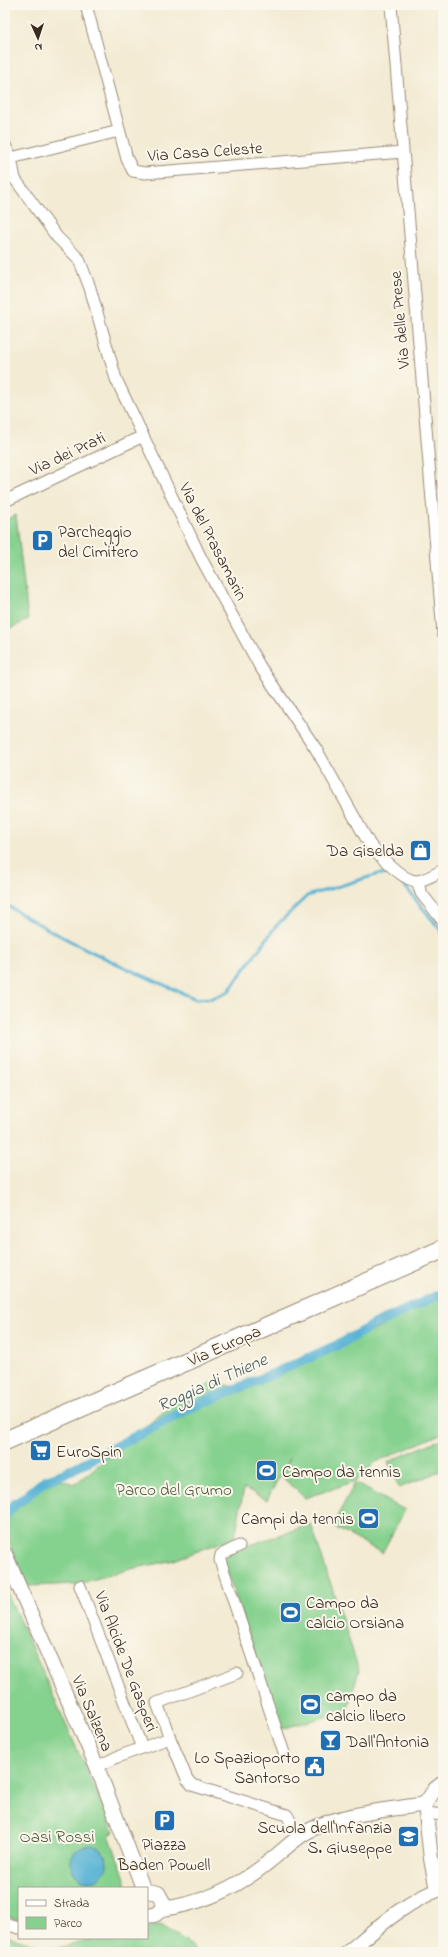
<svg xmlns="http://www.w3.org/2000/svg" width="448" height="1957" viewBox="0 0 448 1957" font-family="'Indie Flower',sans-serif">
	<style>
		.green { fill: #85d18e; stroke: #607e56 }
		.water { fill: #58b3d5; stroke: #4a6e7a }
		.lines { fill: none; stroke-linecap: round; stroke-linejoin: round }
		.stream { stroke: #58b3d5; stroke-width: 3 }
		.canal { stroke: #58b3d5; stroke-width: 10 }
		.minor-casing { stroke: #978a78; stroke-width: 13 }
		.tertiary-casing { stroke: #978a78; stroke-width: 16 }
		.primary-casing { stroke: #978a78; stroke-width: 20 }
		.minor { stroke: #fff; stroke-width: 11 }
		.tertiary { stroke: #fff; stroke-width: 14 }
		.primary { stroke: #fff; stroke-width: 18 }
		.labels { text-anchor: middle; stroke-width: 4; stroke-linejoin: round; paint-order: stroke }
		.street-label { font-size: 17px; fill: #3b2a1e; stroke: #fbf7ec }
		.poi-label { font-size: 17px; fill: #3b2a1e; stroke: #fbf7ec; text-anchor: start }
		.park-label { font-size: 17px; fill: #515c40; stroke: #fbf7ec }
		.water-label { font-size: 18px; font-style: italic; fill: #455a5e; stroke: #fbf7ec }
	</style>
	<rect width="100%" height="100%" fill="#fbf7ec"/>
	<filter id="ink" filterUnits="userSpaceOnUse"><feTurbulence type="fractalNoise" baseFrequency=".025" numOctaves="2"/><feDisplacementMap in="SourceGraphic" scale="8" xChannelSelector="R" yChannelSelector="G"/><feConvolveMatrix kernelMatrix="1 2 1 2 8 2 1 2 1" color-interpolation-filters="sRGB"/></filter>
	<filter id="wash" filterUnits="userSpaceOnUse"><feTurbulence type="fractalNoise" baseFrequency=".012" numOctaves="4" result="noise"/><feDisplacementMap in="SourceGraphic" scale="16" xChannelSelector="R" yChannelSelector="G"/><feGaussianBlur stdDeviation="0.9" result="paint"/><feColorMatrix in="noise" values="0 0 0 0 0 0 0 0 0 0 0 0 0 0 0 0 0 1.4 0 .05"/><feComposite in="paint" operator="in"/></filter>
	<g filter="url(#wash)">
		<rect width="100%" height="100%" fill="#f3ebd3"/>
		<!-- green -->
		<path class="green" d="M16 515 28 620 5 631V520Z
			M443 1298V1433L376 1462 356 1481 305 1498 283 1478 289 1458 267 1500 244 1488 235 1537 174 1560 131 1569 78 1584 27 1586 5 1533V1512L27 1499 52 1478 75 1484 172 1405 214 1382 242 1389 382 1327 386 1318Z
			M441 1439 443 1444V1470L399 1488 388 1462Z
			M355 1483 405 1510 382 1553 332 1526Z
			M311 1524 359 1670 347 1711 281 1729 221 1555Z
			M5 1588 114 1832 109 1835 126 1881V1888H19V1920L5 1916Z
			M161 1925 186 1941 196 1952H5V1935L42 1946 56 1948 102 1938H147V1928Z"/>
		<!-- water -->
		<path class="water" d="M71 1863a18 18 0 1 1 36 0a18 18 0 1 1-36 0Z"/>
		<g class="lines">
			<!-- stream -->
			<path class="stream" d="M5 904C65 942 130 970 196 999L213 998 228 992 276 926 307 896 379 874H391L404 885 443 933"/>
			<!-- canal -->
			<path class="canal" d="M5 1516 16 1503 23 1499 44 1481 63 1474 194 1406 266 1377 342 1343 373 1325 443 1293"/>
		</g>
	</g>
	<g filter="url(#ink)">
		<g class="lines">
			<defs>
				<path id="minor" d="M86 5 127 159 133 171 145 173 403 152
					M391 5 443 633
					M5 145 11 158 15 179 57 237 79 259 90 288 116 379 201 558 259 665 316 749 370 845C379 855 403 881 417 881 426 880 435 874 443 870
					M11 158 119 131
					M5 501 143 436
					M417 881 421 893 443 921
					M239 1546 221 1555 220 1560 284 1753
					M80 1586 142 1748
					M170 1738 187 1779 192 1785 287 1815 293 1826
					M97 1767 117 1757 170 1738 157 1703 237 1673
					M426 1813 443 1815
					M5 1924 19 1928"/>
				<path id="tertiary" d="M5 1554 97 1767 143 1888
					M425 1804 431 1859 437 1890
					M425 1804 435 1789 443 1783
					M147 1891 158 1893 163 1902C162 1911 156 1917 147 1915
					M162 1909C200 1904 236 1888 266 1864 282 1852 294 1838 312 1829 344 1813 390 1810 425 1804
					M348 1952C377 1928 406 1901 443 1888"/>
				<path id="primary" d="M5 1441 443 1249"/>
			</defs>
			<!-- minor casing -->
			<use href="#minor" class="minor-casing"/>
			<!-- tertiary casing -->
			<use href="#tertiary" class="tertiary-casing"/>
			<!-- primary casing -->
			<use href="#primary" class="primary-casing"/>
			<!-- minor -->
			<use href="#minor" class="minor"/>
			<!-- tertiary -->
			<use href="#tertiary" class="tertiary"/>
			<!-- primary -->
			<use href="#primary" class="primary"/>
		</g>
	</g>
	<!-- icons -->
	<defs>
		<symbol id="parking-square" viewBox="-11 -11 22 22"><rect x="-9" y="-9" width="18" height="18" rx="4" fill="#1f6fb2" stroke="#fbf7ec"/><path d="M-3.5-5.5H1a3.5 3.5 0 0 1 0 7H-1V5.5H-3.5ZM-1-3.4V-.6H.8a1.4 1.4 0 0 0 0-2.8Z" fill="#fff"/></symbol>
		<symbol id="shop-square" viewBox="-11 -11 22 22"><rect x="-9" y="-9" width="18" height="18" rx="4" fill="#1f6fb2" stroke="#fbf7ec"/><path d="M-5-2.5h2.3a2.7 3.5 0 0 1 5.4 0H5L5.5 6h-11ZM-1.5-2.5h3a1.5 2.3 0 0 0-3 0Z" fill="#fff"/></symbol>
		<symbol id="supermarket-square" viewBox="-11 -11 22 22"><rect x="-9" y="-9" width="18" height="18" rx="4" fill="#1f6fb2" stroke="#fbf7ec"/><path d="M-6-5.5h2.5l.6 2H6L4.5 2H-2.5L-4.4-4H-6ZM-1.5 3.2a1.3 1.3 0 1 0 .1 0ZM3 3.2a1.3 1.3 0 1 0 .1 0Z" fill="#fff"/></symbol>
		<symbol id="stadium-square" viewBox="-11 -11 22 22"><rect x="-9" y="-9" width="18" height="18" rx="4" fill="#1f6fb2" stroke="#fbf7ec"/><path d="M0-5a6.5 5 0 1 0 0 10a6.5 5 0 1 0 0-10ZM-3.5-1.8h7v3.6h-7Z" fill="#fff"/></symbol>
		<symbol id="bar-square" viewBox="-11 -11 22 22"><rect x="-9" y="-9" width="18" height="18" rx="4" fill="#1f6fb2" stroke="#fbf7ec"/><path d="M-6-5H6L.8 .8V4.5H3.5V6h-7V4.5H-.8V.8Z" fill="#fff"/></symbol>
		<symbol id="civic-square" viewBox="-11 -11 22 22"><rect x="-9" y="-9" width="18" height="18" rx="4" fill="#1f6fb2" stroke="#fbf7ec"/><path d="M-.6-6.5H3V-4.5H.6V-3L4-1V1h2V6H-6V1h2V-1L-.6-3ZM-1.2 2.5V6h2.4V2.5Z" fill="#fff"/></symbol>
		<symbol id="school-square" viewBox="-11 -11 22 22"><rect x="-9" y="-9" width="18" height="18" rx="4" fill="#1f6fb2" stroke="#fbf7ec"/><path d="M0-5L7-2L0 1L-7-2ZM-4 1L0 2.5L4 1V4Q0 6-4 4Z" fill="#fff"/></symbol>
	</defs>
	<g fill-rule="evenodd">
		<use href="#parking-square" x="30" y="528" width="25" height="25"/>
		<use href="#shop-square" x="408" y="838" width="25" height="25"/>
		<use href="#supermarket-square" x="28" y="1438" width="25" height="25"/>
		<use href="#stadium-square" x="254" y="1458" width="25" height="25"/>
		<use href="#stadium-square" x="356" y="1506" width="25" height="25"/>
		<use href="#stadium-square" x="278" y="1600" width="25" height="25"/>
		<use href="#stadium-square" x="298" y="1692" width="25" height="25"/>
		<use href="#bar-square" x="318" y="1728" width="25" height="25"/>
		<use href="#civic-square" x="302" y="1754" width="25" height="25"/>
		<use href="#parking-square" x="152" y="1808" width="25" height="25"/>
		<use href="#school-square" x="396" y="1824" width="25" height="25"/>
	</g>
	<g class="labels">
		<!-- street labels -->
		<g class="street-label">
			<text transform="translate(205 151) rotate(-4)" y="6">Via Casa Celeste</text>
			<text transform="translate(399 320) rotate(-95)" y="6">Via delle Prese</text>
			<text transform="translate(67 453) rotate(-25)" y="6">Via dei Prati</text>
			<text transform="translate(214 541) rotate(63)" y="6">Via del Prasamarin</text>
			<text transform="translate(224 1345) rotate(-24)" y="6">Via Europa</text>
			<text transform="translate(127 1661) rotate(69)" y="6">Via Alcide De Gasperi</text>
			<text transform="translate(93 1713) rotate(67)" y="6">Via Salzena</text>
		</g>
		<!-- poi labels -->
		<g class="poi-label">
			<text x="58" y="537">Parcheggio<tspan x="58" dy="20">del Cimitero</tspan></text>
			<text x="404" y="856" text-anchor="end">Da Giselda</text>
			<text x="56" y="1457">EuroSpin</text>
			<text x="282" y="1477">Campo da tennis</text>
			<text x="354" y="1524" text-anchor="end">Campi da tennis</text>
			<text x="306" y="1608">Campo da<tspan x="306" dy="20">calcio Orsiana</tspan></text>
			<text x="326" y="1701">campo da<tspan x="326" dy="20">calcio libero</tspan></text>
			<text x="346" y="1747">Dall'Antonia</text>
			<text x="300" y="1763" text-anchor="end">Lo Spazioporto<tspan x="300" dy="20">Santorso</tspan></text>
			<text x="392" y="1833" text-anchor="end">Scuola dell'Infanzia<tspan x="392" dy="20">S. Giuseppe</tspan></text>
			<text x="164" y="1850" text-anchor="middle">Piazza<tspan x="164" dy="20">Baden Powell</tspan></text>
		</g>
		<!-- park labels -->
		<g class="park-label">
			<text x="174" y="1495">Parco del Grumo</text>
			<text x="57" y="1842">Oasi Rossi</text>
		</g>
		<!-- water labels -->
		<g class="water-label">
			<text transform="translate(212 1382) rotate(-24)" y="6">Roggia di Thiene</text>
		</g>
	</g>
	<!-- margin -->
	<rect width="448" height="1957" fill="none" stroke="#fbf7ec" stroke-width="20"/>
	<!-- legend -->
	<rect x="18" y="1887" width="130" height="52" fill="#fbf7ec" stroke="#aea59a"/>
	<rect x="26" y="1900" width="20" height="6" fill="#ffffff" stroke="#aea59a"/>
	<text x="54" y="1907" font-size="12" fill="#3b2a1e">Strada</text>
	<rect x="26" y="1917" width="20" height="12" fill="#85d18e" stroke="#aea59a"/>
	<text x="54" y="1927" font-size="12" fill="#3b2a1e">Parco</text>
	<!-- north arrow -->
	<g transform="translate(38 38) rotate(177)" stroke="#fbf7ec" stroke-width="3" paint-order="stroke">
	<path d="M0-3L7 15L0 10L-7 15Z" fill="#3b2a1e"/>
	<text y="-6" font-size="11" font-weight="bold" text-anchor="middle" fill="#3b2a1e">N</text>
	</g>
</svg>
